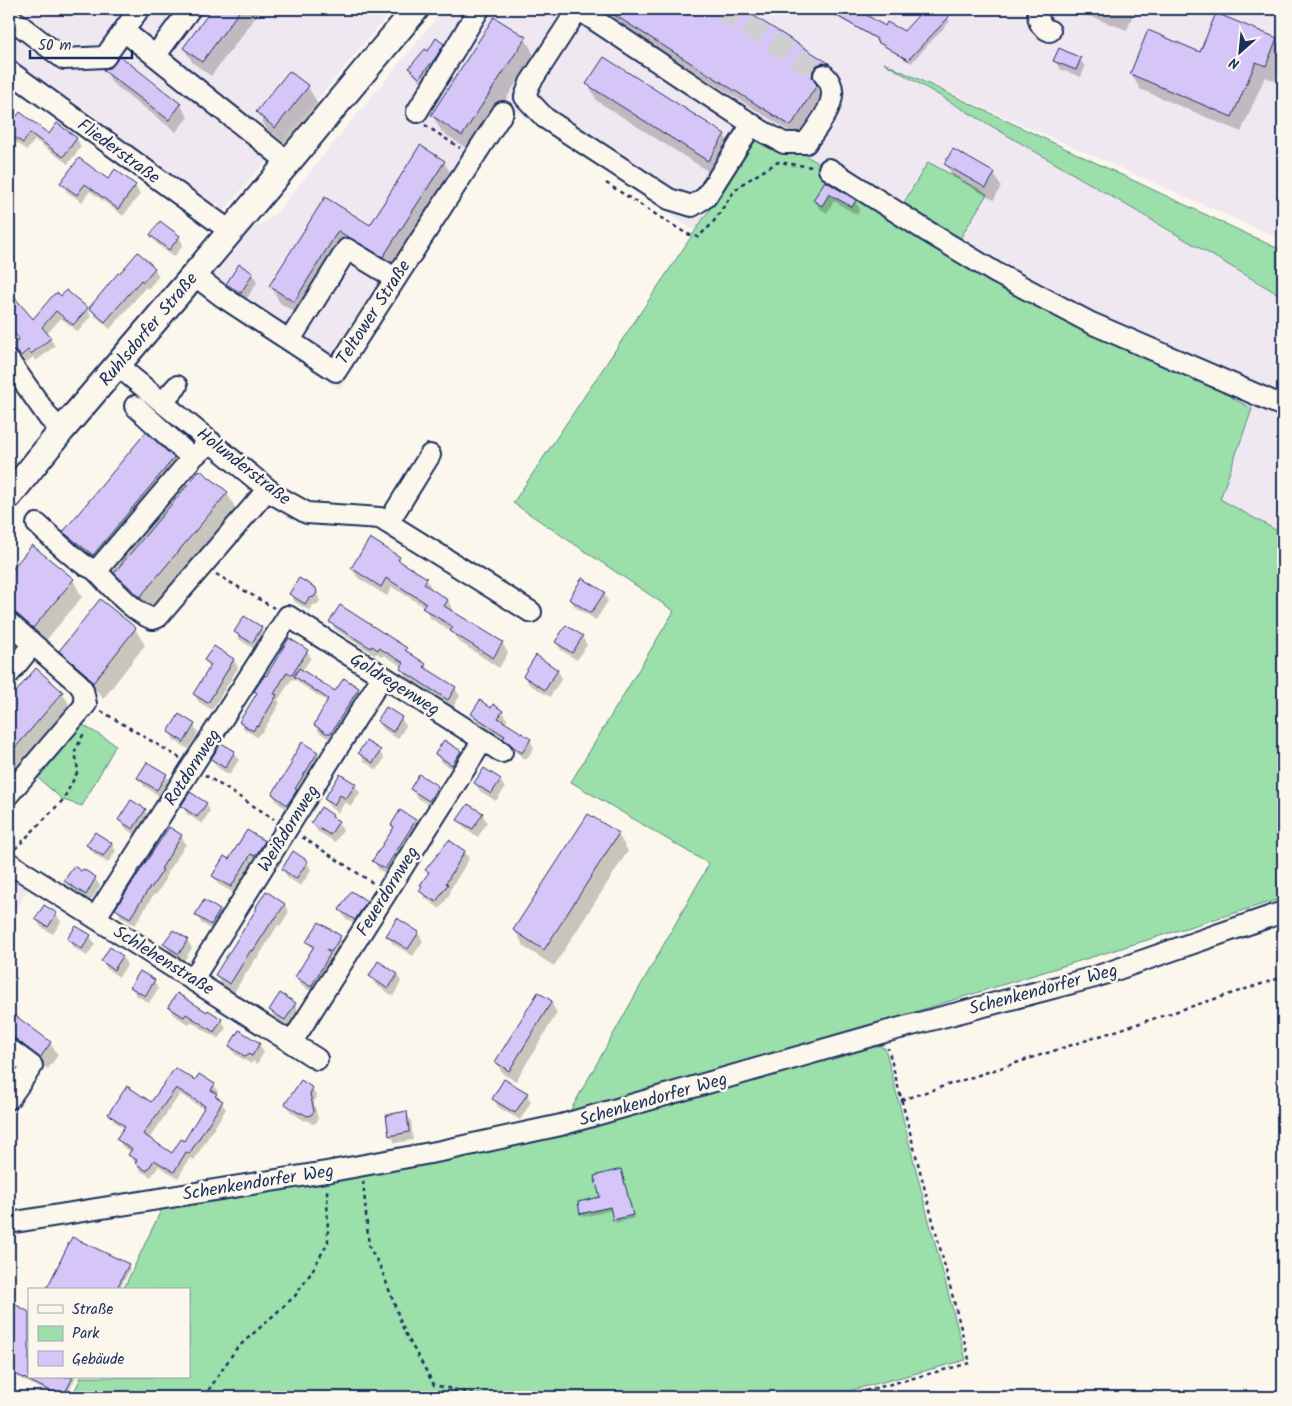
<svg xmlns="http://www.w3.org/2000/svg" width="1292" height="1406" viewBox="0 0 1292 1406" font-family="Kalam,sans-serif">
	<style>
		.built { fill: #f0e8f0 }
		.green { fill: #9bdfab; stroke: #5b8784 }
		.shadow { fill: #0003; fill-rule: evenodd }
		.building { fill: #d6c6f8; stroke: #1b2f5e; fill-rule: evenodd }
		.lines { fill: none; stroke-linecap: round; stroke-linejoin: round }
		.minor-tunnel { stroke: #cecfd0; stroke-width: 20; stroke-dasharray: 20 10; stroke-linecap: butt }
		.minor-casing { stroke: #1b2f5e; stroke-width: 24 }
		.major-casing { stroke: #1b2f5e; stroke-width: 29 }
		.path { stroke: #1b2f5e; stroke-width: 2.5; stroke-dasharray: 4 4; stroke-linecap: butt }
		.minor { stroke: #fbf7ec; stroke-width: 20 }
		.major { stroke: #fbf7ec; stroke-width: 25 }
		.labels { text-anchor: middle; stroke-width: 5; stroke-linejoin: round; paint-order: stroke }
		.street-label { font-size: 18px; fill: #1b2f5e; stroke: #fbf7ec }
	</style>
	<rect width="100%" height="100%" fill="#fbf7ec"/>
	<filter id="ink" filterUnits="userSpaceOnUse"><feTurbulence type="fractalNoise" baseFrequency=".02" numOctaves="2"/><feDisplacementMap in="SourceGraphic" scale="10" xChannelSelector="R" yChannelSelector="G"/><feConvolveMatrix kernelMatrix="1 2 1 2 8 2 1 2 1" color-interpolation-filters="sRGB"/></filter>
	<g filter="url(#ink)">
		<!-- built -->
		<path class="built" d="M9 9H393L224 211 9 67Z
			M444 9H1283V240L890 66 1283 297V534L1219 499 1252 409 762 131 695 231 515 111 340 389 198 295 251 230 275 214Z
			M9 863 34 879 9 921Z"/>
		<!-- green -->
		<path class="green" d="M884 63 1283 251V297Z
			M762 131 900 209 928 162 987 194 958 242 1252 409 1220 499 1283 534V898L565 1120 709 864 571 782 674 611 513 503Z
			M83 725 116 745 82 806 63 800 38 778Z
			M878 1034 882 1048H885L927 1213 966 1360 826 1397H72L81 1377H189V1290H123L163 1206 354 1171Z"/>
		<!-- shadow -->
		<path class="shadow" d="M213 9H262L211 76 193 63 184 48Z
			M605 9H740L829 65 834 74 818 81 817 88 822 96 797 136 610 18Z
			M823 9H853L885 27 904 33 926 9H939L950 21 911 63 880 44 877 40Z
			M1082 9H1135L1127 30 1086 15Z
			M1217 14 1276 39 1283 51V61L1275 81 1265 77 1241 132 1140 89 1131 74 1201 54Z
			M525 38 534 55 472 152 442 132 432 115Z
			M443 45 448 52 424 84 415 76 410 69Z
			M1080 59 1085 67 1081 77 1060 69 1055 61Z
			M112 68 180 104 188 117 176 132 112 83 105 70Z
			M588 84 724 135 734 152 717 177 597 101Z
			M308 87 318 104 286 144 267 129 257 112Z
			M20 114 50 136 58 125 77 139 81 147 68 164 35 140 27 150 12 139 9 133V129Z
			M444 162 454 179 393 273 348 247 304 318 280 303 271 286 326 198 370 227Z
			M946 164 994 174 1001 186 994 200 953 177Z
			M108 181 135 186 140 194 123 216 90 191 82 202 66 191 62 183Z
			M826 182 855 201 860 209 857 215 834 201 827 213 819 208 815 200Z
			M152 235 179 236 183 245 174 257 156 243Z
			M154 268 159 276 148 289 146 287 110 329 95 316 91 309Z
			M253 274 257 282 246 300 233 292 228 284Z
			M9 294 33 321 62 298 87 309 91 316 78 332 61 318 47 334 55 346 36 361 33 357 26 363 13 345 20 340 12 328 14 326 9 320Z
			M173 458 189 486 227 493 241 518 155 622 130 598 115 571 108 580 79 557 65 532Z
			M32 546 73 580 82 597 43 644 9 622V575Z
			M399 558 402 564 426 579 432 589 448 600 453 611 452 612 502 643 508 653 499 668 458 641 453 633 430 618 425 607 392 587 387 596 358 578 352 568Z
			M315 589 320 601 318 604 313 605 310 611 295 602 291 594Z
			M604 593 608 601 596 620 575 607 571 599Z
			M331 622 406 648 409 654 425 664 429 671 455 688 460 696 453 707 406 676 402 669 403 667 384 655 382 657 377 653 375 655 335 629Z
			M261 628 265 636 256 650 240 640 236 632Z
			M135 629 145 645 103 699 98 692 70 668 60 651Z
			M582 637 587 645 577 660 561 650 556 642Z
			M9 647 24 673 9 692Z
			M214 647 234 660 238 668 212 710 199 702 194 694 210 668 206 660Z
			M307 651 311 658 302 671 336 692 344 680 358 689 362 696 331 740 319 732 315 725 328 702 299 683 297 679 296 681 292 679 278 700 280 703 262 733 261 732 257 737 244 729 240 722 267 678Z
			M36 670 62 692 77 718 9 797V701Z
			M557 670 562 678 550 697 529 684 524 676Z
			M503 712 507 720 504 724 530 740 534 748 526 760 509 747 505 740 477 722 472 714Z
			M401 718 406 726 398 739 383 729 378 721Z
			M194 725 198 733 188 749 174 740 170 732Z
			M303 744 317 753 322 761 292 812 278 803 273 795 293 764Z
			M380 751 384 759 377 770 364 761 359 753Z
			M234 752 239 760 229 775 217 767 212 759Z
			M460 752 464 760 457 772 441 762 436 754Z
			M148 764 166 775 171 783 162 798 144 786 139 778Z
			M500 780 505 788 496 801 480 791 476 783Z
			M355 785 360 793 351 806 345 802 338 813 330 807 325 799Z
			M437 787 442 795 434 808 416 797 412 789Z
			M206 803 210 811 202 824 187 814 182 806Z
			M145 810 149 818 138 837 125 828 120 820Z
			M482 814 487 822 478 837 464 828 459 820Z
			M332 816 343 830 335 842 317 831 313 823Z
			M415 821 419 829 390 877 378 869 374 861 394 829 392 825Z
			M618 834 628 851 554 966 524 947 515 930Z
			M181 836 186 844 165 877 166 879 156 895 154 894 135 925 121 917 117 909Z
			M264 841 269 850 236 894 218 884 214 876 229 861Z
			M449 842 465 852 469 859 450 890 451 892 440 909 425 898 420 891 429 874 427 870Z
			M111 843 116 851 108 863 93 853 88 845Z
			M307 862 311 870 301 886 288 878 283 870Z
			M95 878 100 886 90 902 70 890 66 881Z
			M205 902 219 911 224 919 216 932 201 923 197 915Z
			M366 902 371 910 360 927 345 918 341 910Z
			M284 904 289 912 280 926 278 925 257 959 256 958 234 992 221 984 217 975Z
			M56 914 61 922 53 934 41 927 36 919Z
			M319 924 340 937 345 945 336 960 330 955 334 963 315 994 301 985 296 977 313 950 308 942Z
			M173 931 187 940 192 948 184 961 170 952 165 944Z
			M418 933 423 941 413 956 393 944 388 936Z
			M90 936 95 944 87 956 73 947 69 939Z
			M123 957 127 965 119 977 107 969 103 961Z
			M397 974 401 982 393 996 375 984 370 976Z
			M154 981 158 989 149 1003 136 995 131 987Z
			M551 1002 557 1013 516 1081 503 1074 496 1062Z
			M295 1004 299 1012 290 1028 275 1018 270 1010Z
			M170 1007 208 1014 221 1020 226 1028 219 1039 191 1022 189 1025 174 1015Z
			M9 1012 50 1043 58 1055 48 1069 24 1052 9 1050Z
			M239 1032 259 1044 264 1052 257 1064 253 1061 251 1064 235 1054 230 1046Z
			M176 1070 195 1081 214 1085 218 1092 216 1095 226 1109 194 1160 190 1158 178 1178 159 1166 151 1177 141 1171 130 1155 131 1152 122 1146 118 1139 125 1129 114 1121 110 1114 152 1104ZM180 1094 205 1110 184 1142 173 1155 149 1139Z
			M312 1089 317 1097 314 1102 318 1120 316 1123 312 1124 307 1120 305 1121 291 1112 287 1104Z
			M527 1094 531 1102 520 1120 498 1107 494 1099Z
			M406 1113 411 1121 413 1140 395 1143 391 1135Z
			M621 1171 634 1218 616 1223 612 1210 584 1217 582 1214 601 1198Z
			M128 1265 130 1269 119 1290H47Z
			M9 1303 29 1313V1377H76L66 1397H58L9 1373Z"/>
		<!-- building -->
		<path class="building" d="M212 9H241L202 62 183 48Z
			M605 9H743L830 64 822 63 817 65 813 70 812 77 817 85 791 126Z
			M825 9H856L885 26 887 22 904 31 924 9H941L949 17 908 60 876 41 877 39Z
			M1216 13 1277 38 1266 66 1256 62 1232 117 1130 74 1148 30 1200 52Z
			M494 17 526 37 462 136 431 115Z
			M436 38 444 44 436 57 419 78 409 68 425 49 428 51Z
			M1059 48 1081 58 1076 70 1053 61Z
			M120 56 181 104 169 120 103 70 111 67Z
			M604 57 725 134 708 161 586 84Z
			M289 71 309 86 275 128 256 112Z
			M20 112 49 134 57 123 77 138 63 157 30 133 23 143 9 133V127Z
			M420 145 445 161 383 257 338 231 294 302 269 286 325 197 370 225Z
			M953 149 995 173 986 188 944 164Z
			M79 158 108 179 115 169 136 185 118 209 85 184 77 195 60 183Z
			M825 181 856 200 852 207 829 194 822 206 813 200Z
			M160 221 180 236 169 250 150 235Z
			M138 252 155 268 143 282 141 280 105 322 89 308 118 273 119 274Z
			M239 264 253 273 241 293 226 284Z
			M66 290 88 308 73 325 56 311 42 327 51 338 31 354 28 350 21 356 12 345 19 339 9 326V291L33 319 54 294 58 293 61 296Z
			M146 432 174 458 93 555 63 532Z
			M200 470 228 492 140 597 114 573Z
			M370 538 400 557 398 560 427 578 424 584 448 600 444 606 503 642 493 658 450 631 453 627 422 608 426 603 386 578 381 587 351 568Z
			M32 545 74 579 33 628 17 614 9 611V573Z
			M299 578 316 588 317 593 314 597 309 598 305 604 289 594Z
			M582 578 605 592 591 613 569 599Z
			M100 599 136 628 93 683 87 675 59 651Z
			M340 605 407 648 405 650 426 664 424 667 456 687 448 700 400 669 404 663 379 648 378 650 372 646 371 648 329 622Z
			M244 616 262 627 252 643 234 632Z
			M566 625 583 636 572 653 555 642Z
			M289 638 308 650 292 675 287 672 274 694 277 695 258 727 256 726 253 731 239 722 257 693 254 691 265 675 266 676Z
			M214 646 234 659 208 703 193 694 211 665 204 660Z
			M536 655 558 670 545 690 523 676Z
			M36 668 63 692 9 755V700Z
			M299 668 335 691 344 678 359 688 331 733H326L314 725 328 699 294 676Z
			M480 700 491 708 493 704 503 711 498 718 531 739 522 753 503 739 505 736 471 714Z
			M386 707 402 717 393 732 377 721Z
			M179 714 195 724 184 742 168 732Z
			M444 740 461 751 452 765 435 754Z
			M366 741 381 750 373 763 358 753Z
			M302 742 318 752 295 789 297 790 287 805 272 794 292 763 290 762Z
			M221 743 235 751 225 768 211 759Z
			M147 762 167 774 157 790 137 778Z
			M484 768 501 779 491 794 474 783Z
			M340 774 356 784 346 799 340 795 334 805 324 799Z
			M419 774 438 786 429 801 410 789Z
			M190 792 207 803 197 817 181 806Z
			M131 800 146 809 133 829 118 820Z
			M468 804 483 813 473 829 457 820Z
			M321 807 333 815 332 817 339 821 330 835 311 823Z
			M400 810 416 820 385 869 372 861 394 827 391 825Z
			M588 814 619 833 544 950 513 930Z
			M169 827 182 835 161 869 163 870 151 888 150 887 130 918 115 909Z
			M247 830 265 841 255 856 251 854 231 887 212 876 224 856 229 859Z
			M95 832 112 843 103 856 86 845Z
			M449 840 465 851 446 883 448 884 436 902 419 891 422 886 420 885 429 872 425 870Z
			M293 851 308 861 296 879 282 869Z
			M74 866 81 871 83 869 96 877 86 895 64 881Z
			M266 891 285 904 275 919 274 918 253 951 251 950 230 984 215 975 257 908 256 907Z
			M351 891 367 901 355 920 339 910Z
			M204 900 220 910 211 925 195 915Z
			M44 905 57 913 48 927 35 919Z
			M397 918 419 932 408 949 386 936Z
			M319 922 341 936 331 952 326 949 330 954 311 987 295 977 314 946 306 942Z
			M76 926 91 935 82 949 67 939Z
			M173 930 188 939 179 954 163 944Z
			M110 947 123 956 114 970 101 961Z
			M378 961 398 974 388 989 369 976Z
			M140 971 155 980 145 996 130 987Z
			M538 992 552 1001 509 1071 495 1062Z
			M177 993 207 1012 208 1010 222 1019 214 1032 186 1014 184 1017 168 1007Z
			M280 993 296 1003 285 1020 269 1010Z
			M9 1011 51 1042 40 1058 16 1039 9 1037Z
			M239 1030 260 1043 252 1056 248 1054 246 1057 229 1046Z
			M175 1068 195 1080 199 1074 215 1084 211 1090 217 1094 215 1096 223 1101 189 1154 186 1152 174 1172 154 1160 147 1171 135 1163 137 1160 128 1155 132 1149 116 1139 125 1126 108 1114 127 1086 151 1102ZM176 1088 205 1106 184 1141 181 1139 172 1153 143 1134Z
			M504 1079 528 1093 515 1113 492 1099Z
			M301 1080 313 1088 310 1094 314 1111 311 1115 307 1116 302 1113H299L285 1104Z
			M407 1111 409 1132 389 1136 386 1115Z
			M621 1169 633 1215 613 1220 610 1207 580 1214 578 1202 600 1197 594 1176Z
			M72 1237 129 1264 116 1290H46Z
			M9 1301 29 1312V1377H73L63 1397 9 1371Z"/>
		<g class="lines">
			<!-- minor-tunnel -->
			<path class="minor-tunnel" d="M721 9 824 75"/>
			<defs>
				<path id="minor" d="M578 9 530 83 525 97 545 118 669 199 692 206 706 197 752 124
					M578 9 762 131 784 143H806C818 125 846 95 824 75
					M1038 9C1038 20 1039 27 1050 31
					M9 17 64 59 105 57 139 9
					M124 31 288 162
					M155 56 190 9
					M9 71 230 231
					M417 112 479 9
					M829 169 925 230 996 273 1091 323 1283 406
					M194 275 223 297 336 371 503 112
					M290 340 347 249 395 278
					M9 361 49 418 62 430
					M118 366 275 495 307 513 380 518 531 612
					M163 402 177 386
					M135 406 192 458
					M388 523 430 455
					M37 524C49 534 85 572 98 569L194 456 211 442
					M95 570C111 586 132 612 153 619L158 617 268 489
					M9 623 79 684 83 690 86 704 9 794
					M9 674 33 644
					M9 863 317 1059
					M96 917 288 616 502 752
					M193 979 382 677
					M292 1042 483 740
					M9 1049 32 1066 9 1099
					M9 1223 326 1172 441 1151 561 1125 885 1032 1095 977 1283 912"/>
				<path id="major" d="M9 496 62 430 194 275 416 9"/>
			</defs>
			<!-- minor casing -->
			<use href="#minor" class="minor-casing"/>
			<!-- major casing -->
			<use href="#major" class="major-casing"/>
			<!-- path -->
			<path class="path" d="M425 125 460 148
				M606 183 687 234 698 237 712 224 733 193 742 184 778 162 812 167
				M216 574 274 608
				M101 711 180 758
				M205 775 274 819
				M302 837 373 883
				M15 849 63 800 78 771 75 751 84 733
				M901 1100 1283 977
				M363 1181 369 1247 381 1268 405 1333 434 1385 487 1397
				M204 1397 236 1349 295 1296 311 1273 328 1242 327 1188
				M842 1397 970 1363 888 1048"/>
			<!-- minor -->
			<use href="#minor" class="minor"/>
			<!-- major -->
			<use href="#major" class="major"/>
		</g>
	</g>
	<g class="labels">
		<!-- street labels -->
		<g class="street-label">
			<text transform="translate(119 151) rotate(36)" y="6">Fliederstraße</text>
			<text transform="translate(373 312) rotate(-57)" y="6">Teltower Straße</text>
			<text transform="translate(148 329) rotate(-50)" y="6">Ruhlsdorfer Straße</text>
			<text transform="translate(244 466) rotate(38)" y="6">Holunderstraße</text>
			<text transform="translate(395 684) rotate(32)" y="6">Goldregenweg</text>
			<text transform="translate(192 767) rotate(-57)" y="6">Rotdornweg</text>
			<text transform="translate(288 828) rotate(-58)" y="6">Weißdornweg</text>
			<text transform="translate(387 891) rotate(-58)" y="6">Feuerdornweg</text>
			<text transform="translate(164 960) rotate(32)" y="6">Schlehenstraße</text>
			<text transform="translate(1043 989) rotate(-15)" y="6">Schenkendorfer Weg</text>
			<text transform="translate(653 1099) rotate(-16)" y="6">Schenkendorfer Weg</text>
			<text transform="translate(258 1182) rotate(-9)" y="6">Schenkendorfer Weg</text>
		</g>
	</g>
	<!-- margin -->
	<rect width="1292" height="1406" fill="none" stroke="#fbf7ec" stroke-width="30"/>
	<rect x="15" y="15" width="1262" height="1376" fill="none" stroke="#1b2f5e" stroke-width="2" filter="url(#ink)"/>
	<!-- legend -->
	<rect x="28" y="1288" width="162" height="90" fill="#fbf7ec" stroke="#a1a7b3"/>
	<rect x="38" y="1305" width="25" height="8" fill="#fbf7ec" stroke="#a1a7b3"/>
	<text x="72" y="1314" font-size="15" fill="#1b2f5e">Straße</text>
	<rect x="38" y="1326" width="25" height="15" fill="#9bdfab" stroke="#a1a7b3"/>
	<text x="72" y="1338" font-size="15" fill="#1b2f5e">Park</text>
	<rect x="38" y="1351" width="25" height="15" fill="#d6c6f8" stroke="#a1a7b3"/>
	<text x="72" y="1364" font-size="15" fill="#1b2f5e">Gebäude</text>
	<!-- north arrow -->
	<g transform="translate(1240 52) rotate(207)" stroke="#fbf7ec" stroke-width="4" paint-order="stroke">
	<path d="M0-4L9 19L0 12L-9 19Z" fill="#1b2f5e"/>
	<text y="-8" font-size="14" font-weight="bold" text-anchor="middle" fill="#1b2f5e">N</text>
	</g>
	<!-- scale -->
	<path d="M30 50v8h102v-8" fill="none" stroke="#1b2f5e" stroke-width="2.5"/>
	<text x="38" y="50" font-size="15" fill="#1b2f5e" stroke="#fbf7ec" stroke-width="4" paint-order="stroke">50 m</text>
</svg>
